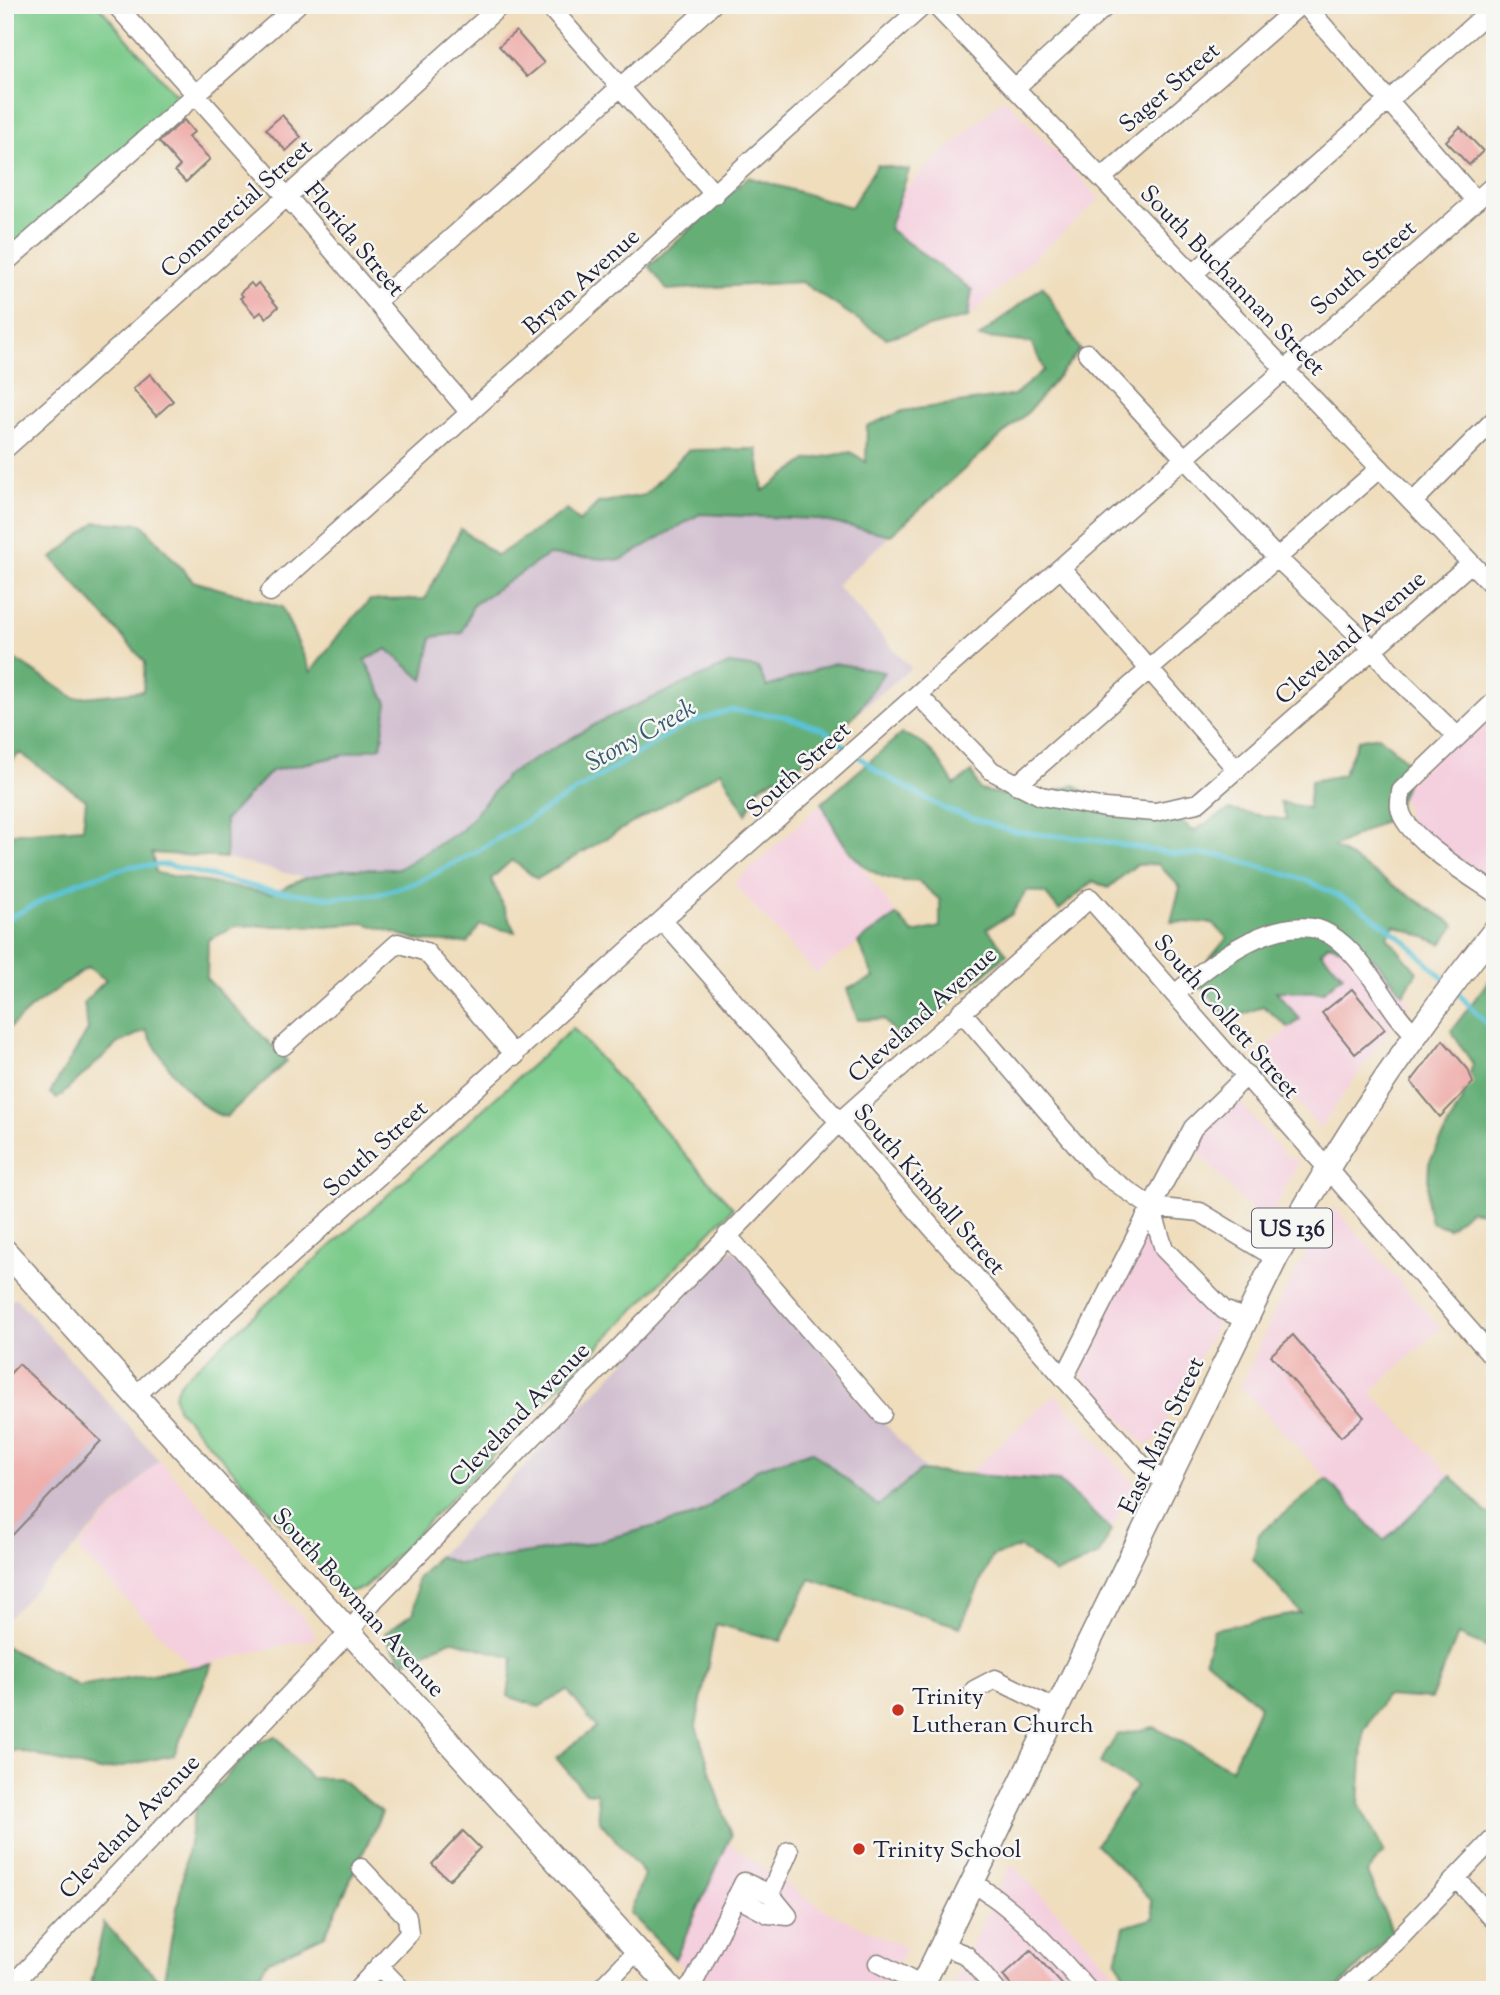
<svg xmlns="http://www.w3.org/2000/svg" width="1500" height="1995" viewBox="0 0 1500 1995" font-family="'Sorts Mill Goudy',serif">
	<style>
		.built { fill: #f4cfde }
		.industrial { fill: #d0bdce }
		.green { fill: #7ccb8b; stroke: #4f7663; stroke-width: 2 }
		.forest { fill: #65af77; stroke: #446859; stroke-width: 2 }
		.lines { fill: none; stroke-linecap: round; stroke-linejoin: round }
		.stream { stroke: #5ac2d6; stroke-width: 5 }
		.building { fill: #efafac }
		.minor-casing { stroke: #88807c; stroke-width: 21 }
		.major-casing { stroke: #88807c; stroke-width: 26 }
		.minor { stroke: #fff; stroke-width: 18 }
		.major { stroke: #fff; stroke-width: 23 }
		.poi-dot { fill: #c8321e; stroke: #f6f6f2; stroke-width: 2.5 }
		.labels { text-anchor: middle; stroke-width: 5; stroke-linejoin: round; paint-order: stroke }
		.shield { fill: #f6f6f2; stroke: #626272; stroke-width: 2 }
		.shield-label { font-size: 23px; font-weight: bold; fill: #22223b }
		.street-label { font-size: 24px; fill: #22223b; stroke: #f6f6f2 }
		.poi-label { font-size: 24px; fill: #22223b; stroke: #f6f6f2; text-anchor: start }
		.water-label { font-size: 26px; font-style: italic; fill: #365a71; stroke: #f6f6f2 }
	</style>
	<rect width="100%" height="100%" fill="#f6f6f2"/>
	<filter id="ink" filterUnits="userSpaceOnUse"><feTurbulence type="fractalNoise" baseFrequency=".0143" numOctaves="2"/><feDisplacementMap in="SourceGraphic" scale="14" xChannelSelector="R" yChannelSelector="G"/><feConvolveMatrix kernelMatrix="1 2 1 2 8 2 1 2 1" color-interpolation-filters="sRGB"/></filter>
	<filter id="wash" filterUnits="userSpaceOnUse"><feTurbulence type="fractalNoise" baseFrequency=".00686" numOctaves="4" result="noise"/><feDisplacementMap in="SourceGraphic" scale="28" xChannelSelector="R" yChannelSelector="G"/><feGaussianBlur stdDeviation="1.57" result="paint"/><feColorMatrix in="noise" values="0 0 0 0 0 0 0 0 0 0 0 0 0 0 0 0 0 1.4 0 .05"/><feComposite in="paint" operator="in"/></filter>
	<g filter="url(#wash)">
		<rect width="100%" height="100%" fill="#efddbc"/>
		<!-- built -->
		<path class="built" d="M1004 98 1100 199 968 317 972 289 889 229 902 191Z
			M1495 701V891L1411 828 1401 791Z
			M822 803 835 831 897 915 815 973 734 884Z
			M1329 944 1375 959 1409 1001 1320 1128 1257 1056 1300 1019 1276 990Z
			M1230 1091 1286 1156 1299 1161 1266 1227 1187 1140Z
			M1333 1206 1440 1328 1371 1392 1451 1476 1384 1541 1241 1387 1277 1306Z
			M1139 1231 1218 1323 1157 1438 1150 1444 1142 1442 1072 1363Z
			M1055 1394 1134 1484 1111 1530 1059 1481 968 1474Z
			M159 1460 310 1626 316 1638 192 1667 77 1549Z
			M728 1843 824 1910 906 1948 886 1990H705L675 1959Z
			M1011 1863 1131 1990H950Z"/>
		<!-- industrial -->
		<path class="industrial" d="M700 514 814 519 891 535 836 585 911 668 857 713 884 672 834 663 767 687 729 664 603 720 507 775 463 829 398 869H346L305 878 226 858 225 820 271 771 381 747 387 703 365 660 387 649 423 679 432 637 462 633 473 605 548 555 621 560Z
			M733 1249 926 1471H920L878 1506 759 1468 698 1515 583 1545 458 1564 438 1556Z
			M15 1297 159 1460 5 1621V1307Z"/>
		<!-- green -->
		<path class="green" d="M5 5H98L184 104 15 255 5 245Z
			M573 1028 733 1208 364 1588 348 1592 340 1590 177 1408 174 1395 180 1382Z"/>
		<!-- forest -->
		<path class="forest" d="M877 165 909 170 889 229 972 290 968 317 886 338 801 282 667 290 649 266 748 177 851 207Z
			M1043 286 1080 350 1029 411 891 535 814 519 700 514 621 560 548 555 473 605 462 633 432 637 423 680 387 649 365 660 387 703 381 747 271 771 225 820 226 858 152 853 156 873 271 894 305 878 346 869H398L463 829 507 775 603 720 729 664 758 668 767 687 834 663 884 672 857 713 797 767 760 786 746 814 721 771 537 879 512 860 491 879 515 932 480 925 468 943 421 941 364 923 326 926H236L208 940 207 979 287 1061 226 1117C195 1110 160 1057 146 1030L117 1044 57 1099 50 1093 88 1030 84 1002 106 980 88 967 31 1008 5 1032V834L83 828 86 800 20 753 5 768V653L75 698 143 691 145 662 52 558 96 522 142 524 193 581 282 607 311 672 344 628 370 600 425 599 461 529 497 556 567 509 579 522 598 503 645 495 688 450 757 449 763 491 807 460 851 452 866 462 867 426 903 411 1014 395 1044 370 1032 343 979 337Z
			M901 734C928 740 942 763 954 785L972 772 980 790 1054 805 1058 790 1075 785C1111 816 1150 787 1193 831L1229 810 1287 820 1280 802 1308 808 1311 781 1343 775 1358 740 1379 736 1412 766 1394 816 1334 847 1455 925 1442 944 1394 925 1387 937 1417 972 1403 994 1375 959 1329 944 1321 952 1343 975 1323 992 1276 991 1300 1019 1289 1028 1263 1006 1230 1020 1200 985 1199 972 1227 938 1213 923 1171 922 1180 887 1158 864 1136 865 1108 888 1093 881 1059 910 1046 894 1027 890 1011 915 987 928 1007 954 904 1043 883 1019 858 1020 847 989 874 978 858 942 897 915 913 933 940 927V900L918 881C865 885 842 847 822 803Z
			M1493 975 1495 1214 1470 1210 1449 1228 1431 1222 1427 1205 1429 1163 1462 1100 1473 1064 1451 1031Z
			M812 1451 878 1506 920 1471 1059 1481 1111 1530 1099 1555 1056 1574 1020 1547 992 1557 960 1627 810 1579 781 1641 716 1624 696 1726 731 1836 675 1959 630 1913 644 1874 599 1820 597 1793 585 1792 556 1758 596 1727 567 1690 539 1707 508 1696 513 1658 451 1640 405 1662 390 1645 385 1633 414 1612 417 1579 438 1556 458 1564 583 1545 698 1515 759 1468Z
			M1451 1476 1487 1514 1495 1513V1651L1458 1635 1431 1699 1385 1696 1364 1731 1359 1804 1384 1852 1367 1873 1393 1933 1335 1990H1136L1116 1961 1124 1927 1154 1918 1151 1899 1096 1844 1136 1786 1100 1763 1117 1735 1154 1727 1231 1769 1260 1705 1205 1659 1214 1629 1301 1613 1253 1559 1259 1534 1327 1479 1384 1541Z
			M5 1646 78 1686 212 1664 174 1755 100 1771 15 1750 5 1758Z
			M276 1736 310 1778H339L382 1812 325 1935 267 1962 251 1990H85L91 1984 104 1923 163 1984 195 1810 257 1743Z"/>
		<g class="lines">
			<!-- stream -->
			<path class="stream" d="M5 920 78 882 131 866 168 865 267 890 332 898 379 894 418 882 476 852 682 726 730 710 783 716 823 729 880 773 947 810 1015 832 1089 839 1174 854 1219 855 1306 880 1360 907 1404 940 1447 982
				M1456 991 1495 1033"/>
		</g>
		<g id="blocks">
			<!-- building -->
			<path class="building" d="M516 31 544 63 527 77 499 46Z
				M282 115 301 137 286 151 266 129Z
				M184 120 194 132 188 137 210 159 186 182 175 171 180 166 159 142Z
				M1460 127 1483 151 1469 165 1446 141Z
				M251 283 254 287 258 283 278 307 266 318 261 312 256 316 240 298 243 296 240 293Z
				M150 374 173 401 156 416 133 389Z
				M1352 989 1385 1029 1355 1054 1322 1013Z
				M1443 1040 1468 1069 1473 1083 1440 1117 1411 1082Z
				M1293 1335 1364 1417 1341 1437 1271 1355Z
				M19 1364 101 1441 5 1543V1379Z
				M463 1831 480 1848 449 1880 432 1864Z
				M1031 1950 1067 1990H1015L1003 1976Z"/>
		</g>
	</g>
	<g filter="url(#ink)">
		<use href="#blocks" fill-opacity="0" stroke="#88807c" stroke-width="2"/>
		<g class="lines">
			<defs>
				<path id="minor" d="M116 5 296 207 470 413
					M548 5 715 195
					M935 5 1495 588
					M1305 5 1476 201
					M1015 88 1107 5
					M1102 178 1300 5
					M5 263 297 5
					M1193 274 1495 6
					M376 301 447 242 712 5
					M1087 353 1276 557 1373 649 1389 670 1457 736
					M5 449 501 5
					M1413 502 1495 419
					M1061 568 1237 770
					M270 592 924 5
					M918 695 992 771 1041 796 1105 808 1155 812 1198 803 1471 563
					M1495 701 1401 791C1401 796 1399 803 1400 808 1403 836 1472 877 1495 893
					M1017 785 1380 468
					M662 920 1064 1378 1141 1464 1167 1484
					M1175 994C1209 965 1264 921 1312 928 1334 931 1354 954 1366 970 1382 990 1396 1018 1415 1034
					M961 1011 1098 1170 1151 1207 1064 1378
					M283 1046 398 943 426 952 515 1056
					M1151 1207 1200 1212 1276 1258
					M727 1235 882 1414
					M1245 1319 1224 1310 1164 1249 1151 1207 1193 1128 1247 1075
					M136 1395 662 920 1495 184
					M974 1690 995 1679 1056 1709
					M1456 1878 1495 1921
					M971 1882C1018 1909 1052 1950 1088 1990
					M770 1894 789 1851
					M736 1897 768 1914 788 1916
					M941 1945 966 1955 996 1990
					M878 1963 922 1986
					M379 1966 402 1990
					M7 1990 350 1631 374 1600 839 1122 1090 898 1495 1359
					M357 1990 409 1933 407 1917 361 1868
					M599 1990 638 1950
					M686 1990 695 1980 744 1882 770 1894 788 1916
					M1344 1990 1395 1942 1495 1837"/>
				<path id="major" d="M5 1251 673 1990
					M920 1990 1276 1258C1340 1141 1412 1034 1495 930"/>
			</defs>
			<!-- minor casing -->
			<use href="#minor" class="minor-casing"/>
			<!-- major casing -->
			<use href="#major" class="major-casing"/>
			<!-- minor -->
			<use href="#minor" class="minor"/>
			<!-- major -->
			<use href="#major" class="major"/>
		</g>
	</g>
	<!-- markers -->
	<g class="poi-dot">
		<circle cx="898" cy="1710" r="7"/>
		<circle cx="859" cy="1849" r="7"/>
	</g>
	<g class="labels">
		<!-- shield labels -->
		<rect class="shield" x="1252" y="1208.5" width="80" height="39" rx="5"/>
		<g class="shield-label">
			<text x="1292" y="1236">US 136</text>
		</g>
		<!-- street labels -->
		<g class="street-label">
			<text transform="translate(1169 87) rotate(-41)" y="8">Sager Street</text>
			<text transform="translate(236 208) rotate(-42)" y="8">Commercial Street</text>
			<text transform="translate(355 239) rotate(50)" y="8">Florida Street</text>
			<text transform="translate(1363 267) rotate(-41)" y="8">South Street</text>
			<text transform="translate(1233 280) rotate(46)" y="8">South Buchannan Street</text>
			<text transform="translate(581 281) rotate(-42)" y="8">Bryan Avenue</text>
			<text transform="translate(1350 637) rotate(-41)" y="8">Cleveland Avenue</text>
			<text transform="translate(798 769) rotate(-42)" y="8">South Street</text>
			<text transform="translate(922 1014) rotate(-42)" y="8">Cleveland Avenue</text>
			<text transform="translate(1227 1016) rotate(49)" y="8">South Collett Street</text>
			<text transform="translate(375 1148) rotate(-42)" y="8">South Street</text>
			<text transform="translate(930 1189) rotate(49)" y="8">South Kimball Street</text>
			<text transform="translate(519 1414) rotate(-46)" y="8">Cleveland Avenue</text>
			<text transform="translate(1161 1435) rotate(-65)" y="8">East Main Street</text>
			<text transform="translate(359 1602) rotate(48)" y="8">South Bowman Avenue</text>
			<text transform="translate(129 1826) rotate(-46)" y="8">Cleveland Avenue</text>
		</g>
		<!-- poi labels -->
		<g class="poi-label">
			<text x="912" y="1704">Trinity<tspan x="912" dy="28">Lutheran Church</tspan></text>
			<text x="873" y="1857">Trinity School</text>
		</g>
		<!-- water labels -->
		<g class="water-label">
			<text transform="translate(640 734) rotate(-29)" y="9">Stony Creek</text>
		</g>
	</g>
	<!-- margin -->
	<rect width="1500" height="1995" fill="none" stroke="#f6f6f2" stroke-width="28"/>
</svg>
